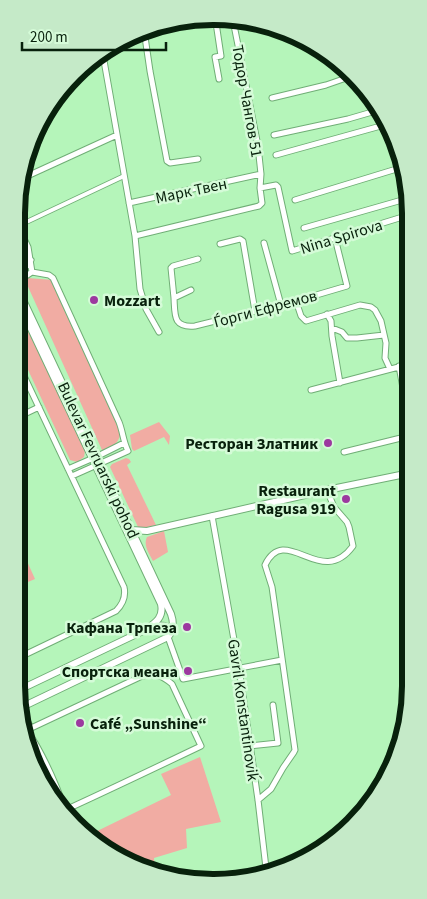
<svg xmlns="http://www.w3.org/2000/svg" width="427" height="899" viewBox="0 0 427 899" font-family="'Source Sans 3',sans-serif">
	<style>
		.green { fill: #f1aca3 }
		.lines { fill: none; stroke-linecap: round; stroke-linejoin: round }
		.pedestrian-casing { stroke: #70ae76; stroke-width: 5.5 }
		.minor-casing { stroke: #70ae76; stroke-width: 7 }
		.tertiary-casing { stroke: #70ae76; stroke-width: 8 }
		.pedestrian { stroke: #fff; stroke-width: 4 }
		.minor { stroke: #fff; stroke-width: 5 }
		.tertiary { stroke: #fff; stroke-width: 6 }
		.poi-dot { fill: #9c399f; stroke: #d5fbd8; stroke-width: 2 }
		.labels { text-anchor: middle; stroke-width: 5; stroke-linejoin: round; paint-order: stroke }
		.street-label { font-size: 16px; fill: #08210c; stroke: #d5fbd8 }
		.poi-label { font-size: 16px; font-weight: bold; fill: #08210c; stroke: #d5fbd8; text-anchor: end }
		.rim { fill: none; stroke: #08210c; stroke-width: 6 }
	</style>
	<rect width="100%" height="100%" fill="#b5f5ba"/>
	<!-- green -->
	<path class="green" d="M28 278 53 280 121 431C120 441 112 451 102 450L25 280Z
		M16 303 85 451 84 457 77 462 70 460 16 344Z
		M159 422 170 436 169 445 164 437 134 451 132 449 130 435Z
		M126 458 129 459 131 462 127 465 156 525 143 528 138 527 110 467 112 464Z
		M164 531 168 552 153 561C149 553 143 546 147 537Z
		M22 550 35 579 16 587V552Z
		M200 757 221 822 186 829 187 848 154 858 155 871 104 850 89 835 171 795 161 774Z"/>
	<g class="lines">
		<defs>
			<path id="pedestrian" d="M18 226 124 176"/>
			<path id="minor" d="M215 16 221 56 215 57 219 79
				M144 30 150 71 167 161 170 163 198 159
				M103 55 135 236 140 289 146 309 159 332
				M272 98 326 85 352 76
				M274 135 348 119 379 110
				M276 155 388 124
				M23 178 117 135
				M260 188 276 185 278 187 292 251 409 215
				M295 200 403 167
				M129 203 261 174 258 146 233 20
				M16 222 28 247 32 272 49 275 53 278 119 422C123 432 123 441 128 451L72 476
				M304 228 409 198
				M135 236 259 206 262 203 260 188 261 174
				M264 243 281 305
				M220 244 240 239 243 241 255 311
				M16 271 27 266 31 260
				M16 281 26 276 32 272
				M191 290 174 298C175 316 173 328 195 326L296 301 347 286 335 238
				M174 298 171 268 173 266 198 259
				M296 301 301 316 306 321 360 305 371 307 375 310 381 321 386 343 385 358 390 369
				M327 314 331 321 332 336 340 383
				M332 328 342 332 347 338H357L384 335
				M311 390 410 364
				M16 418 39 407
				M344 452 409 436 405 417 407 410 399 366
				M68 469 98 456 124 443
				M212 516 239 668 258 800 266 868C262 877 242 879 232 881
				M168 637 183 679 282 660
				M16 659 116 611C123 604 126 596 124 587L16 359
				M20 706 31 728
				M250 746 278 743 273 705
				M258 800 271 789 283 768 294 752 295 750 272 587 265 565C286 522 321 590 353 546L349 527 347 522 334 507 327 490
				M63 811C109 790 155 768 201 746L172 684C163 676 155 673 142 676L27 730C44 756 57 786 67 815"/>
			<path id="tertiary" d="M16 285 171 614C174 623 174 630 168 637L20 708
				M16 297 161 604C164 618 155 623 145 630
				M132 530 147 531 327 490 410 473
				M17 691 145 630C153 628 160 623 167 627L168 632V637"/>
		</defs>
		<!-- pedestrian casing -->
		<use href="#pedestrian" class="pedestrian-casing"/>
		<!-- minor casing -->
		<use href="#minor" class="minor-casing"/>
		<!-- tertiary casing -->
		<use href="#tertiary" class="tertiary-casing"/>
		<!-- pedestrian -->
		<use href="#pedestrian" class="pedestrian"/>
		<!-- minor -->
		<use href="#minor" class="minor"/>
		<!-- tertiary -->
		<use href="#tertiary" class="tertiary"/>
	</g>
	<!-- markers -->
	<g class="poi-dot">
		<circle cx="94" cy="300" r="5"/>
		<circle cx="328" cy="443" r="5"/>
		<circle cx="346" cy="499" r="5"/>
		<circle cx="187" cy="627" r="5"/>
		<circle cx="188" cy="671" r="5"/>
		<circle cx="80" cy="723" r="5"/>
	</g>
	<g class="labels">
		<!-- street labels -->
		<g class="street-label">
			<text transform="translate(248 101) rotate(80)" y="6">Тодор Чангов 51</text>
			<text transform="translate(191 190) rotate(-12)" y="6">Марк Твен</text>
			<text transform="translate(341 236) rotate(-17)" y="6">Nina Spirova</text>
			<text transform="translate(265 308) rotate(-15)" y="6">Ѓорги Ефремов</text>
			<text transform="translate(99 460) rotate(65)" y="6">Bulevar Fevruarski pohod</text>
			<text transform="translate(244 710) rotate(82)" y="6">Gavril Konstantinoviḱ</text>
		</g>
		<!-- poi labels -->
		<g class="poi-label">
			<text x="104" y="306" text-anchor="start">Mozzart</text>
			<text x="318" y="449">Ресторан Златник</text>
			<text x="336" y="496">Restaurant<tspan x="336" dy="18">Ragusa 919</tspan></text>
			<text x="177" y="633">Кафана Трпеза</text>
			<text x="178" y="677">Спортска меана</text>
			<text x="90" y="729" text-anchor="start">Café „Sunshine“</text>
		</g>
	</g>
	<!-- crop -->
	<path d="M0 0H427V899H0ZM213 25H214A188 188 0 0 1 402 213V686A188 188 0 0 1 214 874H213A188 188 0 0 1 25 686V213A188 188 0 0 1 213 25Z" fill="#c5eac8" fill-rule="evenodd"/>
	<path class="rim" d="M213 25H214A188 188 0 0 1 402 213V686A188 188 0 0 1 214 874H213A188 188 0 0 1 25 686V213A188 188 0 0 1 213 25Z"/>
	<!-- scale -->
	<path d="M22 42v8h144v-8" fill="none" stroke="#08210c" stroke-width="2.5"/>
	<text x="30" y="42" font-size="15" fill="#08210c" stroke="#d5fbd8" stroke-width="4" paint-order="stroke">200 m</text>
</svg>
